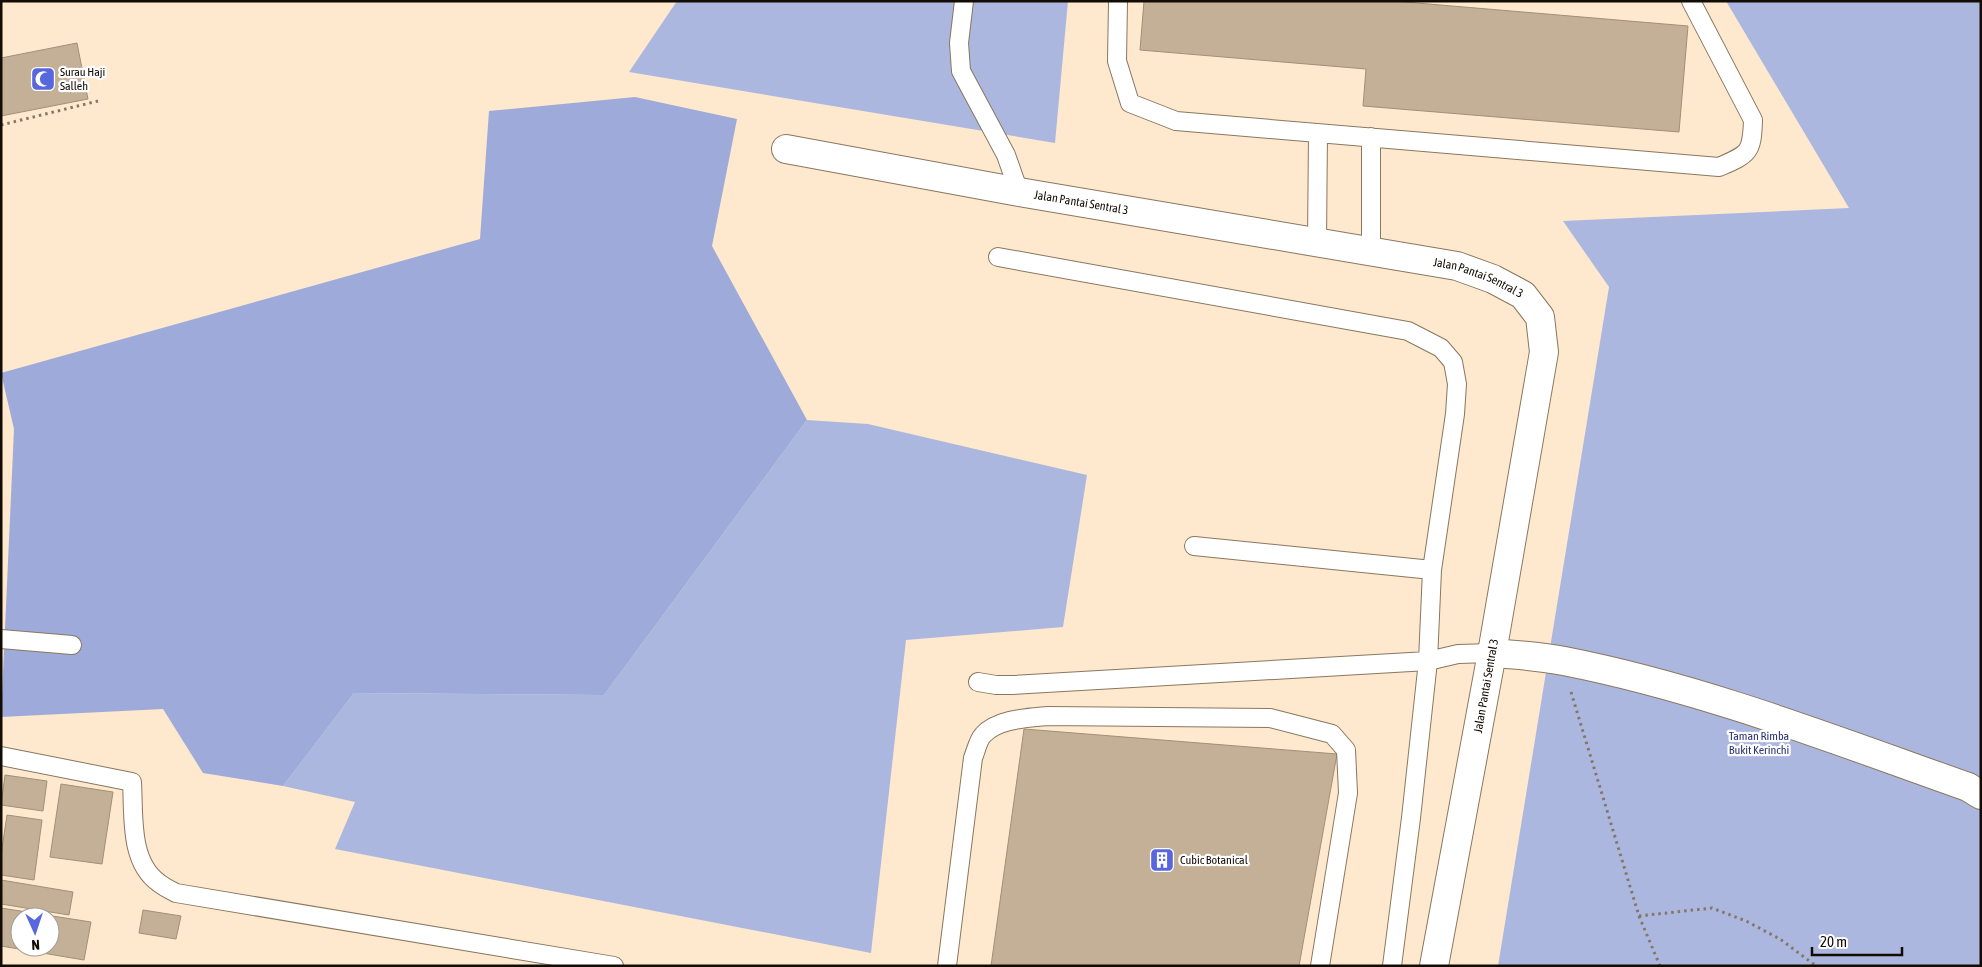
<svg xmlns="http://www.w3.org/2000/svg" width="1982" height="967" viewBox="0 0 1982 967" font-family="'Asap Condensed',sans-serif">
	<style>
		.green { fill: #acb7e0 }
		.forest { fill: #9eaada }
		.building { fill: #c3b097; stroke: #a18f76; fill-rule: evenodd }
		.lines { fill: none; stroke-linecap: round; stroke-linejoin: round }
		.service-casing { stroke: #89775f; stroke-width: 20 }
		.minor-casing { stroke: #89775f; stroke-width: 30 }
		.path { stroke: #857766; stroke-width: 3; stroke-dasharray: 2.5 4; stroke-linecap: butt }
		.service { stroke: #fff; stroke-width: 18 }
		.minor { stroke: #fff; stroke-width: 28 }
		.labels { text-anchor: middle; stroke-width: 4.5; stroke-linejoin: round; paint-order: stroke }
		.poi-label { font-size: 12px; fill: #130c04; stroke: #fff; text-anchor: start }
		.street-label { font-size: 12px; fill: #130c04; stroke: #fff }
		.park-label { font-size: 12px; fill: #2c356f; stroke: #fff }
	</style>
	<rect width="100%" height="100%" fill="#fee9ce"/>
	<!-- green -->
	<path class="green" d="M677 1H1068L1055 143 629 72Z
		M1726 1H1981V966H1498L1609 287 1563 221 1849 208Z
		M807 420 868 424 1087 475 1063 627 906 640 871 953 335 849 355 802 283 786 354 693 604 695Z"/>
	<!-- forest -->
	<path class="forest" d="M635 97 737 119 712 246 807 420 604 695 354 693 283 786 203 773 163 709 1 717 14 429 1 373 480 239 489 111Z"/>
	<!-- building -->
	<path class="building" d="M1144 1H1393L1688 26 1679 132 1363 106 1366 69 1140 50Z
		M77 43 88 99 1 116V58Z
		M1024 729 1337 754 1299 966H991Z
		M5 775 47 781 43 811 1 805Z
		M61 784 113 792 102 864 50 857Z
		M7 815 42 820 34 880 1 875V855Z
		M1 880 73 892 69 915 1 904Z
		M1 908 91 922 84 960 1 946ZM20 917H50V947H20Z
		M143 910 181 916 176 939 139 933Z"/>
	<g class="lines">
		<defs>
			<path id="service" d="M964 1 959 43 961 71 1006 155 1019 192
				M1118 1 1117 61 1130 103 1176 121 1719 167C1749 154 1752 153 1753 120L1691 1
				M1317 242 1318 133
				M1371 251V137
				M1194 546 1432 570
				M1 639 72 645
				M978 682 996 685H1012L1428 661 1432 570 1455 414 1457 384 1453 362 1441 348 1408 331 998 257
				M1 756 132 782C134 815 129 862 159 883 164 887 170 890 176 893L614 966
				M947 966 973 758C976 751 978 740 983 735 997 719 1027 718 1048 716L1270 718 1332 734 1346 750 1348 793 1320 966
				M1392 966 1411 818 1428 661 1458 654 1492 653"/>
			<g id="minor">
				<path id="s1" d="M786 149 1019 192 1457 266 1493 279 1523 295 1540 317 1544 352 1492 653 1434 966"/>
				<path d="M1492 653C1516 655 1540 656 1564 661 1702 688 1835 740 1968 787L1981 795"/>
			</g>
		</defs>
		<!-- service casing -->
		<use href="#service" class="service-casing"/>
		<!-- minor casing -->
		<use href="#minor" class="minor-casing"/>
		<!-- path -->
		<path class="path" d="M1 125 98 101
			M1571 692 1639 916 1712 908 1746 921 1780 939 1816 966
			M1639 916 1660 966"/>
		<!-- service -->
		<use href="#service" class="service"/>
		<!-- minor -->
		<use href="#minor" class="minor"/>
	</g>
	<!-- icons -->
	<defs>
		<symbol id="mosque-square" viewBox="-11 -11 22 22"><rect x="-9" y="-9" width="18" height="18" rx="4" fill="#5867de" stroke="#fff"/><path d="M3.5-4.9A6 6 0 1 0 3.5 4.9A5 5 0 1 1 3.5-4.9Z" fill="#fff"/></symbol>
		<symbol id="building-square" viewBox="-11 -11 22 22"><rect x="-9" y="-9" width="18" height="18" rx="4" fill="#5867de" stroke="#fff"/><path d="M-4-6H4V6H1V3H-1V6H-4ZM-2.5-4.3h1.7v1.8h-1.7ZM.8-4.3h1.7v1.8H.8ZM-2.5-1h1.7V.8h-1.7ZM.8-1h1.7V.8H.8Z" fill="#fff"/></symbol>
	</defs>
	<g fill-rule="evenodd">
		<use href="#mosque-square" x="29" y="65" width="28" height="28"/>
		<use href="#building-square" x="1148" y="846" width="28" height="28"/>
	</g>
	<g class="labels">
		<!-- poi labels -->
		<g class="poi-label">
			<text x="60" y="76">Surau Haji<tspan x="60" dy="14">Salleh</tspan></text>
			<text x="1180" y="864">Cubic Botanical</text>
		</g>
		<!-- street labels -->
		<g class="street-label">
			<text dy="4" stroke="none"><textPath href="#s1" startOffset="300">Jalan Pantai Sentral 3</textPath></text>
			<text dy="4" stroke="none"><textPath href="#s1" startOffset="705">Jalan Pantai Sentral 3</textPath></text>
			<text transform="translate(1486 686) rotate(-80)" y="4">Jalan Pantai Sentral 3</text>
		</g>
		<!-- park labels -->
		<g class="park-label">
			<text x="1759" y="740">Taman Rimba<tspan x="1759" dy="14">Bukit Kerinchi</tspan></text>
		</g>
	</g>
	<!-- border -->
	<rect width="1982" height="967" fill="none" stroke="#130c04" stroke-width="5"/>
	<!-- north arrow -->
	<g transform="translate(35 932) rotate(177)"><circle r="24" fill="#ffffff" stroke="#a19e9b"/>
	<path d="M0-4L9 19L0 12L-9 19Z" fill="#5867de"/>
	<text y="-8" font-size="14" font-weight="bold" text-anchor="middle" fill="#130c04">N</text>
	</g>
	<!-- scale -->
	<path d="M1812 947v8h90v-8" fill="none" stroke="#130c04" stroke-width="2.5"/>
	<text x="1820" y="947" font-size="15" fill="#130c04" stroke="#ffffff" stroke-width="4" paint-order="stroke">20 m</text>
</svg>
